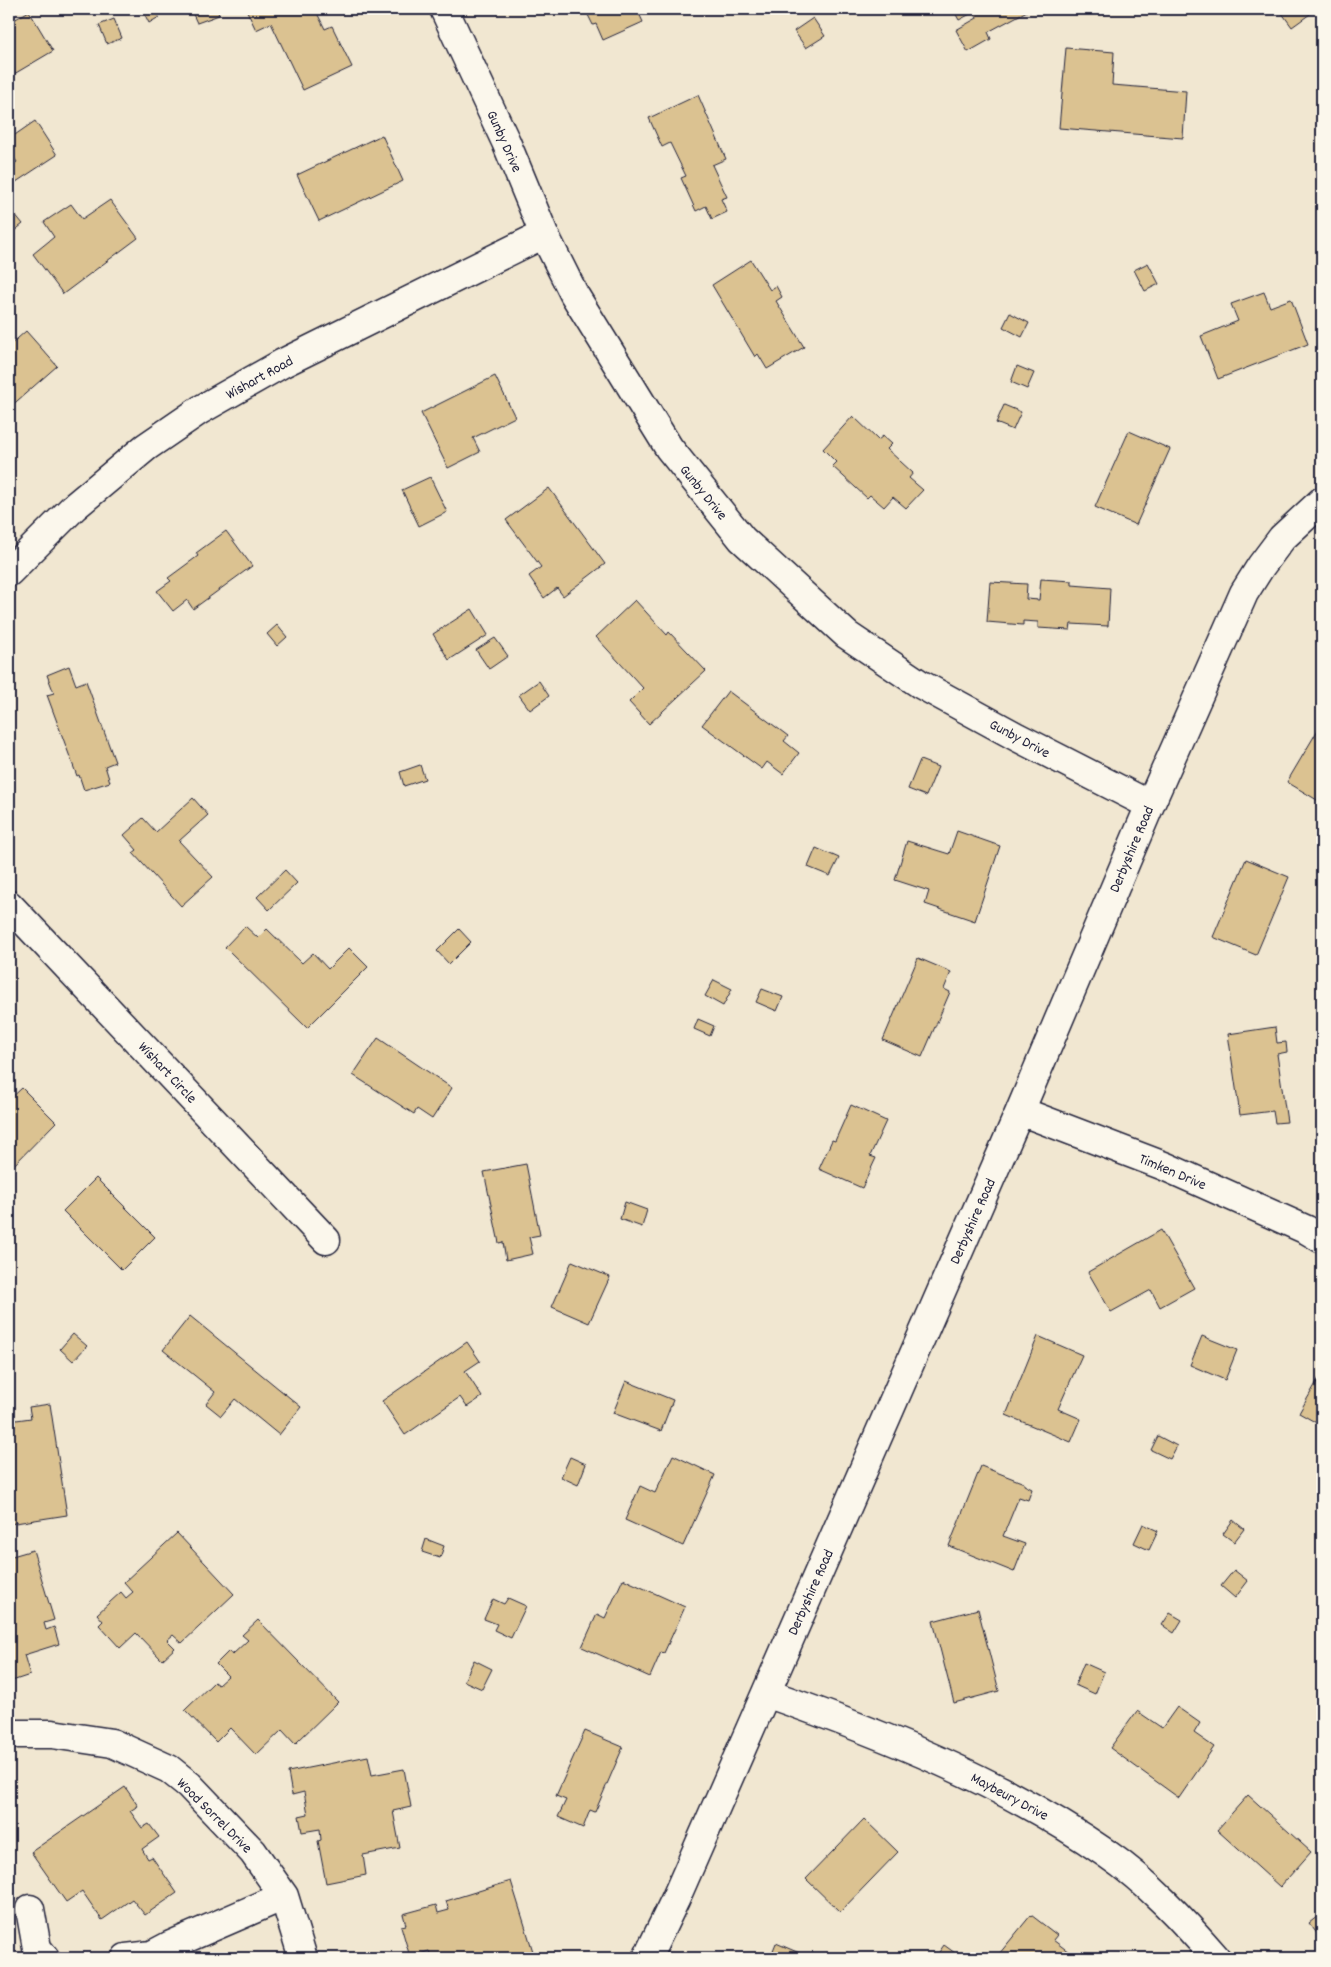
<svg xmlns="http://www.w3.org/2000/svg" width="1331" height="1967" viewBox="0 0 1331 1967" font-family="Dekko,sans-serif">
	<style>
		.building { fill: #dbc291; stroke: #22223b }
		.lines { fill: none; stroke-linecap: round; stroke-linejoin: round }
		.minor-casing { stroke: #22223b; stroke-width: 31 }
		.minor { stroke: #fbf7ec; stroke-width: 28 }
		.labels { text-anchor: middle; stroke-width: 4; stroke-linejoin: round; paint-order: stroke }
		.street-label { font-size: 15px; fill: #22223b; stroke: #fbf7ec }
	</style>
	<rect width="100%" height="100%" fill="#f1e7d1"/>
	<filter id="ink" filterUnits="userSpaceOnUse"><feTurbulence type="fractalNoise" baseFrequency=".02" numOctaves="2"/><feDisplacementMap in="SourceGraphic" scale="10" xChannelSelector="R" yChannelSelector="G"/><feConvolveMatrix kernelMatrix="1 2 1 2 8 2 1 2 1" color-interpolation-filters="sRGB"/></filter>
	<g filter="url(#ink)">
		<!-- building -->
		<path class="building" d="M142 9H155L159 17 149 23Z
			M196 9H217L219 15 197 23 191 10Z
			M246 9H315L325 29 332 26 352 67 303 90 271 23 256 30Z
			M585 9H637L643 22 603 40 596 24 593 25Z
			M953 9H1026L1027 11 988 32 991 39 968 52 956 30 977 18 974 12 959 20Z
			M1279 9H1317L1292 27Z
			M29 11 53 51 9 77V23Z
			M813 18 825 36 806 48 794 31Z
			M114 19 122 38 107 44 99 25Z
			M1066 48 1114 52 1112 85 1186 91 1183 138 1059 128Z
			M698 95 726 159 712 165 727 197 721 199 727 212 712 219 706 206 696 211 681 178 686 176 670 143 662 147 649 118Z
			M35 121 57 155 13 184 9 178V168L17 162 9 150V139Z
			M382 135 403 181 319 221 297 175Z
			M110 200 138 238 63 294 33 254 54 237 44 222 71 204 82 219Z
			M10 208 23 224 9 235V209Z
			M751 260 770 290 776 286 782 297 776 301 804 347 767 369 758 354 755 357 712 285Z
			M1148 263 1159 284 1145 291 1134 270Z
			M1264 292 1270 307 1291 299 1308 344 1218 379 1201 336 1238 321 1231 304Z
			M1010 313 1029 323 1022 337 1003 327Z
			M26 331 57 366 9 408V346Z
			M1017 366 1034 373 1027 389 1011 382Z
			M495 376 515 417 473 438 480 452 448 468 421 413Z
			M1004 405 1021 412 1013 430 996 423Z
			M853 416 878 440 883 436 892 444 887 449 913 473 909 478 923 490 906 508 893 497 884 507 870 495 867 498 832 466 836 462 823 449Z
			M1129 431 1170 449 1136 525 1095 507Z
			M430 477 447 512 419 526 402 490Z
			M549 488 605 564 563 596 557 588 544 598 529 576 541 567 506 520Z
			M226 531 252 566 193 609 187 600 173 611 157 591 171 581 168 578 198 556 196 553Z
			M1041 579 1072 581V585L1110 588 1108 626 1071 624 1070 630 1038 628V622L1023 621V625L987 622 990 582 1027 584 1026 599 1039 600Z
			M635 600 667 635 669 632 706 671 649 724 629 702 643 688 596 637Z
			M472 609 488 635 449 660 433 634Z
			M277 625 287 637 277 646 267 634Z
			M495 638 508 656 489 669 476 650Z
			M69 666 76 685 86 681 115 762 105 766 110 782 84 790 79 775 77 776 47 695 54 693 47 675Z
			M539 681 549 696 530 710 519 695Z
			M728 691 788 736 784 741 799 753 783 774 767 762 762 769 702 725Z
			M1322 723V803L1287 782Z
			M920 760 938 767 926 796 908 789Z
			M420 765 425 779 404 786 400 772Z
			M193 798 208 815 179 841 213 877 181 906 133 853 137 850 124 835 143 818 156 832Z
			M957 831 1000 846 975 921 925 904 929 891 895 880 907 841 949 854Z
			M816 848 839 858 830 876 808 867Z
			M1246 859 1289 877 1256 955 1213 937Z
			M285 870 297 883 269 910 257 897Z
			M245 926 258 938 267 929 302 963 313 953 328 969 349 948 368 967 307 1028 225 947Z
			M459 929 471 942 449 964 437 951Z
			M918 958 951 972 944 989 950 992 922 1057 883 1040Z
			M714 980 732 989 723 1006 705 996Z
			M762 989 783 997 777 1011 756 1002Z
			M698 1019 714 1026 710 1036 694 1029Z
			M1275 1027 1277 1043 1286 1042 1287 1052 1277 1054 1287 1122 1275 1123 1273 1111 1240 1115 1228 1034Z
			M378 1038 452 1088 432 1119 417 1109 414 1114 353 1075Z
			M22 1088 56 1122 9 1170V1100Z
			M851 1105 886 1121 870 1156 876 1158 862 1188 819 1169 832 1140 835 1141Z
			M526 1164 540 1235 529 1237 533 1254 506 1260 503 1242 499 1243 484 1172Z
			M96 1178 155 1237 122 1270 63 1211Z
			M625 1202 647 1210 642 1227 620 1219Z
			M1161 1230 1194 1288 1160 1307 1151 1290 1111 1312 1088 1272Z
			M572 1261 610 1277 589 1323 552 1307Z
			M190 1316 301 1407 279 1435 235 1399 221 1416 206 1404 215 1392 163 1350Z
			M73 1334 87 1346 73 1361 60 1349Z
			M1038 1336 1082 1355 1058 1409 1081 1419 1071 1442 1006 1415Z
			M1202 1336 1237 1350 1225 1380 1190 1365Z
			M467 1342 480 1361 465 1371 482 1397 467 1407 460 1397 405 1435 382 1401Z
			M1322 1373V1426L1299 1413Z
			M626 1381 673 1400 661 1431 613 1413Z
			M50 1404 67 1515 9 1524V1421L31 1418 29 1407Z
			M1158 1436 1177 1446 1170 1459 1151 1450Z
			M673 1455 715 1475 683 1546 625 1520 640 1486 655 1493Z
			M570 1457 586 1464 578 1485 561 1477Z
			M981 1466 1024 1483V1485L1032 1489 1028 1500 1019 1497 1003 1536 1025 1544 1014 1572 949 1546Z
			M1233 1520 1244 1529 1234 1542 1223 1534Z
			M1143 1524 1158 1531 1149 1550 1134 1543Z
			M177 1533 234 1594 182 1643 173 1635 167 1640 175 1648 162 1660 136 1633 120 1648 99 1625 103 1621 97 1614 121 1592 126 1598 133 1592 124 1582Z
			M426 1539 444 1546 440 1558 422 1552Z
			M33 1550 54 1620 44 1623 46 1630 54 1627 59 1644 24 1655 30 1675 9 1682V1557Z
			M1234 1570 1248 1581 1235 1598 1221 1586Z
			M623 1579 685 1607 664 1653 661 1652 650 1677 582 1647 597 1614 605 1618Z
			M508 1598 526 1606 511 1638 494 1630 497 1624 484 1619 493 1599 504 1604Z
			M978 1609 999 1691 954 1703 933 1621Z
			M1170 1613 1182 1620 1174 1633 1162 1625Z
			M258 1620 338 1702 295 1744 282 1730 256 1755 230 1728 216 1742 185 1710 214 1682 218 1685 228 1676 216 1664 229 1651 232 1655 248 1640 242 1635Z
			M474 1660 492 1669 482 1689 464 1681Z
			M1084 1663 1104 1672 1095 1694 1075 1685Z
			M1177 1707 1200 1723 1194 1733 1214 1747 1179 1798 1110 1748 1137 1711 1162 1728Z
			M585 1731 623 1747 595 1812 590 1810 583 1828 558 1817 566 1800 556 1796Z
			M368 1756 372 1775 404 1769 411 1807 393 1811 400 1848 363 1855 366 1875 326 1883 318 1841 321 1840 320 1829 302 1832 299 1816 308 1814 304 1792 292 1795 288 1772Z
			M125 1787 138 1806 130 1811 142 1828 149 1824 159 1837 142 1849 148 1859 152 1857 177 1893 145 1915 132 1899 102 1920 82 1891 66 1902 31 1852Z
			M1248 1795 1311 1852 1280 1887 1217 1830Z
			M864 1819 898 1852 840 1912 806 1879Z
			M511 1881 535 1958H432L429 1951 410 1957 401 1926 406 1925 403 1914 436 1905 438 1913 449 1910 446 1901Z
			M1322 1913V1940L1309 1923Z
			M1031 1915 1057 1935 1053 1940 1077 1958H1005L999 1954Z
			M776 1943 811 1958H770Z
			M944 1945 955 1953 951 1958H935Z"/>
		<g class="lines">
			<defs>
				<path id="minor" d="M444 9 506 142 544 234 574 294 669 448 742 539 847 635 920 684 1017 737 1150 805
					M9 572 74 507 146 447 200 410 283 363 544 234
					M9 905 326 1240
					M1020 1111 1164 1166 1307 1230 1322 1239
					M766 1693C885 1735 1004 1782 1107 1854 1148 1882 1184 1921 1216 1958
					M9 1734H52L112 1743 169 1769 189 1785 253 1852 284 1896 303 1958
					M30 1909 37 1948 45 1958
					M126 1958 152 1955 171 1945 284 1896
					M647 1958 675 1900 766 1693 1020 1111 1150 805 1244 593 1261 566 1282 538 1322 501"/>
			</defs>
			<!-- minor casing -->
			<use href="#minor" class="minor-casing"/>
			<!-- minor -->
			<use href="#minor" class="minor"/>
		</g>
	</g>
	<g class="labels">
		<!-- street labels -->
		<g class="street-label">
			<text transform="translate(505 141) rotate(66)" y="5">Gunby Drive</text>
			<text transform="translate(259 377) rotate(-29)" y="5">Wishart Road</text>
			<text transform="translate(704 492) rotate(51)" y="5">Gunby Drive</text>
			<text transform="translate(1020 738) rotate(28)" y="5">Gunby Drive</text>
			<text transform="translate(1131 849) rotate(-67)" y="5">Derbyshire Road</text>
			<text transform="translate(168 1072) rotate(47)" y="5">Wishart Circle</text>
			<text transform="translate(1173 1171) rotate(23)" y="5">Timken Drive</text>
			<text transform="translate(972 1221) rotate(-66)" y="5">Derbyshire Road</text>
			<text transform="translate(810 1592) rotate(-66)" y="5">Derbyshire Road</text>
			<text transform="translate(1010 1796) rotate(28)" y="5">Maybeury Drive</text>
			<text transform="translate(215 1815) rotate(45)" y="5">Wood Sorrel Drive</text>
		</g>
	</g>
	<!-- margin -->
	<rect width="1331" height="1967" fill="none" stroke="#fbf7ec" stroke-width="30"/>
	<rect x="15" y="15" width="1301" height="1937" fill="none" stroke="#22223b" stroke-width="2" filter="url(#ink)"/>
</svg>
